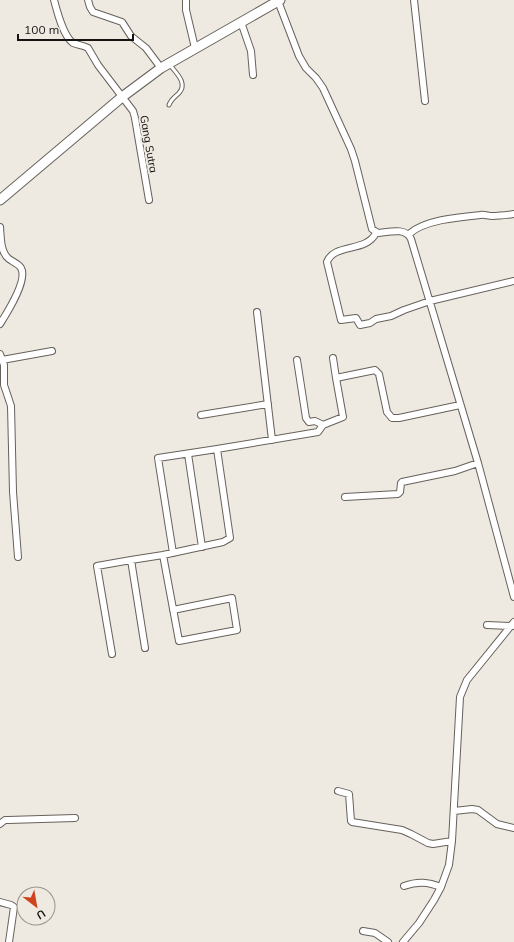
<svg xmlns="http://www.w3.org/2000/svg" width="514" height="942" viewBox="0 0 514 942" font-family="Mulish,sans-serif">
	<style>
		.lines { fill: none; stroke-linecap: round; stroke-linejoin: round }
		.service-casing { stroke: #66615b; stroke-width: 5 }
		.minor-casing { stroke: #66615b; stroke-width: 8 }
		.secondary-casing { stroke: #66615b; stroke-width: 11 }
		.service { stroke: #fff; stroke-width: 3 }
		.minor { stroke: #fff; stroke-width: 6 }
		.secondary { stroke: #fff; stroke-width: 9 }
		.labels { text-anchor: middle; stroke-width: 4; stroke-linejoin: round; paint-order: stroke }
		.street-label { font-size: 11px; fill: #161412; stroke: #eee9e1 }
	</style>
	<rect width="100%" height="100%" fill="#eee9e1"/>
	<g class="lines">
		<defs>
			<path id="service" d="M169 105C171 99 175 97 179 93 188 83 176 73 170 65"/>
			<path id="minor" d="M54 0C57 11 63 36 73 43 77 45 83 45 88 48L98 65 133 111 135 118 149 200
				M88 0 90 7 93 12 122 22 131 36 146 48 161 68
				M186 0V10L195 48
				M414 0 425 101
				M278 1 299 56 306 68 316 78 323 88 351 149 355 161 372 229 378 233C389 232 406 227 411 239L478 463 514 597
				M241 22 251 51 253 75
				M0 227C1 237 0 252 9 259 13 262 19 264 21 268 28 280 7 313 0 324
				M376 233C366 253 334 243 327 262L341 320 356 318 360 325 370 323 376 319 391 316 404 310 430 301 514 281
				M409 234C424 220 459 217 480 215 484 214 488 216 492 216 499 216 507 215 514 214
				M257 312 272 440
				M0 354 4 365V385L11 406 13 492 18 557
				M333 358 336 378
				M2 360 52 351
				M297 360 306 418 309 422 315 421 323 425
				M201 415 268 404
				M188 454 202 547
				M345 497 398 494 400 492 401 483 402 482 455 471 478 463
				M173 553 158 458 217 449
				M173 610 232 598 237 630 179 641 163 555 223 542 230 538 217 449 318 432 323 425 343 417 336 378 375 370 379 374 387 412 392 418H399L460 405
				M487 625 512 626
				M145 648 131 560 163 555
				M112 654 97 566 131 560
				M338 791 349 794 351 821 352 822 402 830 411 834 428 843 433 844 452 841
				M454 811 472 809 478 810 497 824 514 828
				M0 824 5 820H8L75 818
				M404 886C418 881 428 882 441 887
				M0 902 11 905 14 907 9 942
				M363 931 375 933 388 942
				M403 942 419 923 434 900 441 887 449 865 452 841 460 697 467 680 514 622"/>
			<path id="secondary" d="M0 200 122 97 161 68 280 0"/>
		</defs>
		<!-- service casing -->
		<use href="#service" class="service-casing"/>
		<!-- minor casing -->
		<use href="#minor" class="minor-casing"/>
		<!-- secondary casing -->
		<use href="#secondary" class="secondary-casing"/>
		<!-- service -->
		<use href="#service" class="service"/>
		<!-- minor -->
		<use href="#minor" class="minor"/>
		<!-- secondary -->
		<use href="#secondary" class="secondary"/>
	</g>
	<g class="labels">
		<!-- street labels -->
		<g class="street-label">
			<text transform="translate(149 144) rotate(80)" y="4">Gang Sutra</text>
		</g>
	</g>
	<!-- north arrow -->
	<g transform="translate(36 906) rotate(149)"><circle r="19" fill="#eee9e1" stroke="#98948e"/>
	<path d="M0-3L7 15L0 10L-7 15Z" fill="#cd441d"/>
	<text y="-6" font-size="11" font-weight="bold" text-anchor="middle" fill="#161412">U</text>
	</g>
	<!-- scale -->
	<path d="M18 34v6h115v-6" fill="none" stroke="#161412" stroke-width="2"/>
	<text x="24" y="34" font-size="12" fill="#161412" stroke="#eee9e1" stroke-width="3" paint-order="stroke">100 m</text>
</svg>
